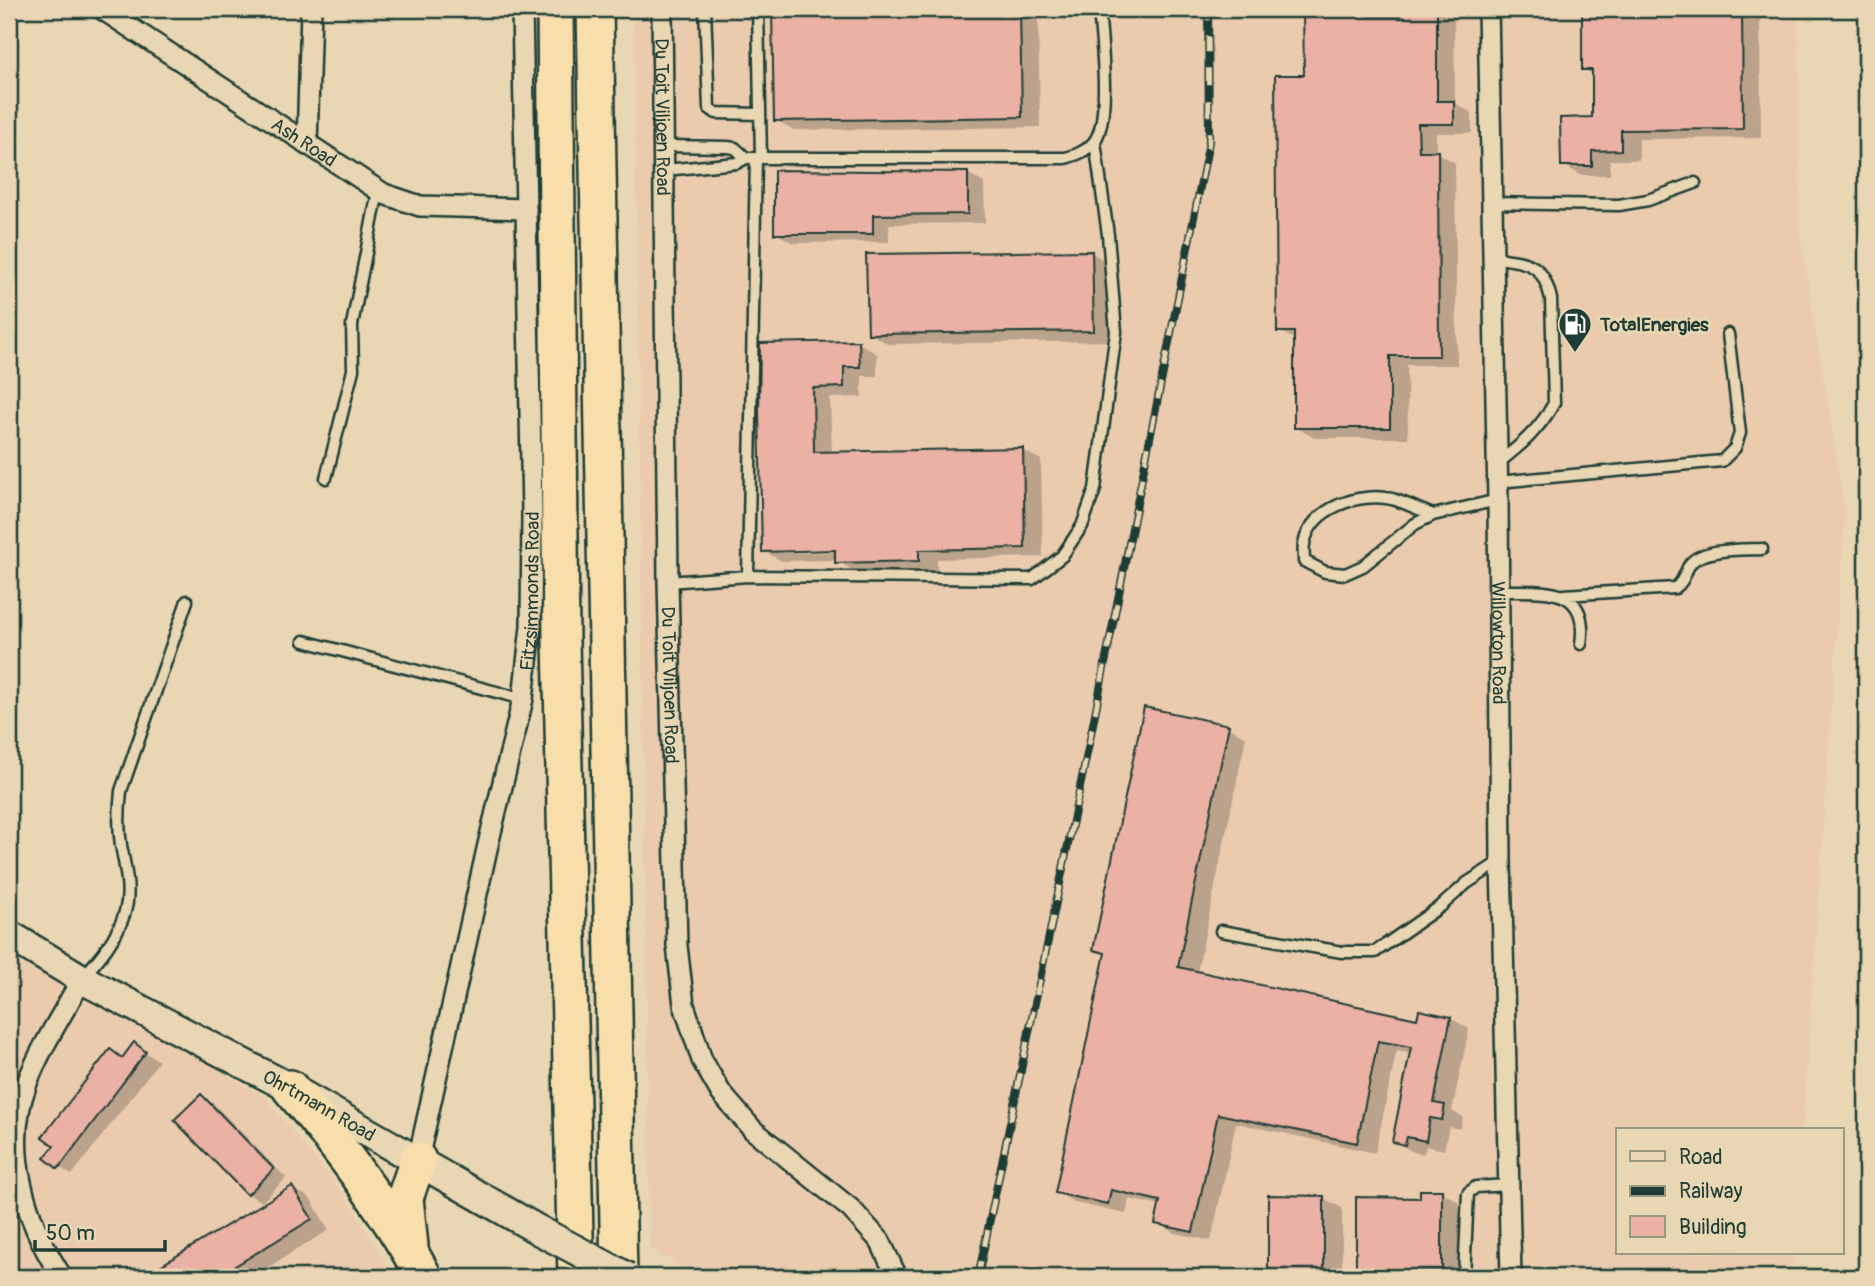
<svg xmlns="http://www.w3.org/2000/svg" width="1875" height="1286" viewBox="0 0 1875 1286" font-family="Pangolin,sans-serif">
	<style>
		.built { fill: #eacbae }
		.shadow { fill: #0003; fill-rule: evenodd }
		.building { fill: #ebb1a4; stroke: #1f3d34; stroke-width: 2 }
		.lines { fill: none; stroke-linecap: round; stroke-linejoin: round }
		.service-casing { stroke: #1f3d34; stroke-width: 15 }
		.minor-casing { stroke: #1f3d34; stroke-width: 24 }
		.secondary-casing { stroke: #1f3d34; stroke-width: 33 }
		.motorway-casing { stroke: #1f3d34; stroke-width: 40 }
		.service { stroke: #e9d6b3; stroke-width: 10 }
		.minor { stroke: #e9d6b3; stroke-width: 19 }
		.secondary { stroke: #e9d6b3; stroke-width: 28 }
		.motorway { stroke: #f8deab; stroke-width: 35 }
		.rail-casing { stroke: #1f3d34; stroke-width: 8 }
		.rail { stroke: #e9d6b3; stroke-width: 5; stroke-dasharray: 16; stroke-linecap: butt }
		.secondary-bridge-casing { stroke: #1f3d34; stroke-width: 33; stroke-linecap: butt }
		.secondary-bridge { stroke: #e9d6b3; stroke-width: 28 }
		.labels { text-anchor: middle; stroke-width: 6; stroke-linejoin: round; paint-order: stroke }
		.street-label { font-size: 19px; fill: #1f3d34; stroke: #e9d6b3 }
		.poi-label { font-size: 19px; font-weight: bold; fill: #1f3d34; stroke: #e9d6b3; text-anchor: start }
	</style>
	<rect width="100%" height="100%" fill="#e9d6b3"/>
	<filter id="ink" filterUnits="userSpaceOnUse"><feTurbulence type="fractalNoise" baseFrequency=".0143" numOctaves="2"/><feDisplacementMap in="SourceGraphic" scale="14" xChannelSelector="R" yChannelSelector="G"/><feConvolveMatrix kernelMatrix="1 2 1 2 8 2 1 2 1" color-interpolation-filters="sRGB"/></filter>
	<g filter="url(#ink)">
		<!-- built -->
		<path class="built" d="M634 9H1798L1800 234 1845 512 1802 1130H1618V1253H1794L1792 1277H703L650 1249Z
			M9 951 264 1096 346 1197 394 1277H9Z"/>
		<!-- shadow -->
		<path class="shadow" d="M774 9H1038L1040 127 794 130 776 120Z
			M1305 9H1384V18H1402V9H1454L1455 103 1472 113V133H1436V152L1455 163 1457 365H1407L1408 438H1314L1296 427V340L1279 331 1305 77Z
			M1583 9H1749L1760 15 1761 138 1639 139V160H1610V175H1581L1563 165 1594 119V75L1584 69Z
			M967 173 984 183 985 223 889 224V242L793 243 776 233Z
			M1092 253 1110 264 1112 341 888 344 869 333Z
			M859 343 877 354V376H862V397L830 398 832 453 1022 450 1041 460 1043 557 937 559V571L856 573 837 560 782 561 763 551 760 412ZM844 549V552L779 553V550Z
			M1228 727 1246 737 1197 973 1418 1021 1420 1012 1451 1018 1469 1029 1452 1111 1463 1117 1460 1129 1449 1127 1444 1150 1426 1146 1424 1154 1413 1152 1394 1141 1411 1053 1397 1050 1375 1153 1236 1123 1211 1241 1175 1233 1157 1223 1160 1206 1129 1199 1126 1214 1075 1203 1057 1192 1107 956 1095 949Z
			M134 1045 159 1061 72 1175 59 1167 56 1146 110 1051 123 1058Z
			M201 1096 214 1104 286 1178 262 1202 248 1194 176 1120Z
			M292 1188 310 1198 329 1230 252 1277H146Z
			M1442 1192 1459 1202V1277H1358V1199H1422Z
			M1270 1197 1323 1198 1342 1208V1277H1270Z"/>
		<!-- building -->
		<path class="building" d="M772 9H1020L1022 117 774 121Z
			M1303 9H1367V16H1401V9H1437V101H1454V124H1418L1419 151H1438L1439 356H1390V428H1294V332H1277L1275 75H1304Z
			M1582 9H1742L1743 129 1621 130V150L1592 151V166H1561L1560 118 1592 117V70H1582Z
			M774 170 968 172V214L873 215V234H774Z
			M1092 251 1094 331 868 334 866 254Z
			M859 341 860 367H844V387L813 388 814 452 1023 448 1025 548 919 550V561L835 563V550L762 552 759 412 760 343Z
			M1144 707 1229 725 1178 967 1417 1019 1419 1010 1451 1017 1434 1103 1445 1105 1442 1120 1430 1118 1426 1141 1407 1137 1405 1145 1392 1142 1411 1047 1378 1041 1357 1143 1218 1114 1193 1232 1155 1224 1160 1201 1111 1190 1108 1204 1055 1193 1105 953 1093 950Z
			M134 1042 146 1052 58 1169 44 1158 54 1146 42 1137 110 1049 122 1058Z
			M201 1094 274 1169 247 1195 174 1120Z
			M292 1186 312 1219 217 1277H142Z
			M1420 1190H1442V1271H1413V1277H1356V1197L1420 1198Z
			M1268 1195 1324 1196V1277H1268Z"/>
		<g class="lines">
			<defs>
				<path id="service" d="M705 9 709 108 716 113 760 114
					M758 9 761 158
					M665 146 727 147 735 148 746 158
					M756 158 748 576 1032 579 1062 556 1082 526 1095 489 1116 332 1108 235 1095 142
					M665 170 737 163 746 158H1065C1076 155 1085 152 1093 143 1112 123 1101 37 1099 9
					M1491 203 1619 205 1648 200 1695 183
					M1492 257C1527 263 1542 260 1551 299L1554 403C1540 429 1520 446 1498 463
					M326 478 353 370 352 325 378 191
					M1498 482 1722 461 1735 448 1740 433 1728 334
					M1433 515C1420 510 1406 503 1392 499 1360 492 1311 507 1304 544 1303 549 1304 555 1304 561L1325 572 1345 574 1363 566 1415 524 1433 515 1498 500
					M668 582 748 576
					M1499 591C1542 592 1590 583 1581 644
					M1564 595 1675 588C1685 581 1684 573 1690 564 1702 548 1743 550 1762 549
					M304 641 523 699
					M1221 931 1342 952H1375L1441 906 1467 883 1501 861
					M83 977C100 958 116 939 124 915 132 892 125 868 121 845 118 827 119 809 121 791L187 601
					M1464 1277 1468 1193 1476 1187 1508 1185"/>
				<g id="minor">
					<path id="s1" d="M102 9 384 194 420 206 526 209"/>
					<path id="s2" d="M662 9 668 582 677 946 684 1005 702 1060 721 1093 753 1130 851 1209 880 1241 897 1277"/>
					<path id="s3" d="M1488 9 1498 500 1501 861 1511 1277"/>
					<path d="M307 145 311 9"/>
					<path id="s4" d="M418 1160 487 849 523 699 531 626 532 513 522 9"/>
					<path d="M62 1277C25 1221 2 1148 27 1083 41 1047 63 1013 82 979"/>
				</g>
				<g id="secondary">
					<path id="s5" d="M9 935 82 979 290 1088 540 1231"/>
				</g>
				<path id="motorway" d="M555 9 561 641 576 1277
					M595 9 619 1277
					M290 1088C340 1147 387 1209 424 1277
					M410 1246 405 1198 418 1160"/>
			</defs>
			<!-- service casing -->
			<use href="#service" class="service-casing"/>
			<!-- minor casing -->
			<use href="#minor" class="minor-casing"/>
			<!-- secondary casing -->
			<use href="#secondary" class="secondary-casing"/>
			<!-- motorway casing -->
			<use href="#motorway" class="motorway-casing"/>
			<!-- service -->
			<use href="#service" class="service"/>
			<!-- minor -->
			<use href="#minor" class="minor"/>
			<!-- secondary -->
			<use href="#secondary" class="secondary"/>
			<!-- motorway -->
			<use href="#motorway" class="motorway"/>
			<defs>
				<path id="rail" d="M978 1277 1090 739 1209 142 1208 9"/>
			</defs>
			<!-- rail casing -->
			<use href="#rail" class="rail-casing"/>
			<!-- rail -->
			<use href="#rail" class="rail"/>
			<defs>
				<path id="secondary-bridge" d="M540 1231 627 1277"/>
			</defs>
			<!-- secondary-bridge casing -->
			<use href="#secondary-bridge" class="secondary-bridge-casing"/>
			<!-- secondary-bridge -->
			<use href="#secondary-bridge" class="secondary-bridge"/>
		</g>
	</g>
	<!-- icons -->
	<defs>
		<symbol id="fuel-pin" viewBox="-11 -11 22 30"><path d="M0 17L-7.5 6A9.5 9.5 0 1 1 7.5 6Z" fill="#1f3d34" stroke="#e9d6b3"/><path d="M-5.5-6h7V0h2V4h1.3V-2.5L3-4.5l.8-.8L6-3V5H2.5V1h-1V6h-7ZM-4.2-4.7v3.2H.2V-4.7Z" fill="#fff"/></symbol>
	</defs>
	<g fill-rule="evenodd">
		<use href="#fuel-pin" x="1556" y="305" width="38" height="52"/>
	</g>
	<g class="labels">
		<!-- street labels -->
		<g class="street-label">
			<text dy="7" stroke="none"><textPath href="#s2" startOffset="108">Du Toit Viljoen Road</textPath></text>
			<text dy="7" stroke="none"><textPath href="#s1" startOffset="242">Ash Road</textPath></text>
			<text dy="7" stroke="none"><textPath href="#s4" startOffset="581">Fitzsimmonds Road</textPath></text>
			<text dy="7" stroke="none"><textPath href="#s3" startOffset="634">Willowton Road</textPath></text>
			<text dy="7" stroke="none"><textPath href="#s2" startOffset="676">Du Toit Viljoen Road</textPath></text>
			<text dy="7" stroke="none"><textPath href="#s5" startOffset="354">Ohrtmann Road</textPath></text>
		</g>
		<!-- poi labels -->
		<g class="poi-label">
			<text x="1600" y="331">TotalEnergies</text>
		</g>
	</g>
	<!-- margin -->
	<rect width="1875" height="1286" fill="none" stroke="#e9d6b3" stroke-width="35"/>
	<rect x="18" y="18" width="1840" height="1251" fill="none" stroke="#1f3d34" stroke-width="2.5" filter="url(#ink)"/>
	<!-- legend -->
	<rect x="1616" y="1128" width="228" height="126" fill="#e9d6b3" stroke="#989980" stroke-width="2"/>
	<rect x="1630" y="1151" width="35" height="10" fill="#e9d6b3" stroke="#989980" stroke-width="2"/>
	<text x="1679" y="1164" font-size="21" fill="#1f3d34">Road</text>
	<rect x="1630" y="1186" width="35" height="10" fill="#1f3d34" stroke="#989980" stroke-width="2"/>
	<text x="1679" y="1198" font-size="21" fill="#1f3d34">Railway</text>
	<rect x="1630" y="1216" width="35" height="21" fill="#ebb1a4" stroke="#989980" stroke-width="2"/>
	<text x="1679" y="1234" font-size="21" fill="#1f3d34">Building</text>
	<!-- scale -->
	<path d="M35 1240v10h130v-10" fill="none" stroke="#1f3d34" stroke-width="3.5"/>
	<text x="46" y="1240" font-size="21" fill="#1f3d34" stroke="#e9d6b3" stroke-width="5" paint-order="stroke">50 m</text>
</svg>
